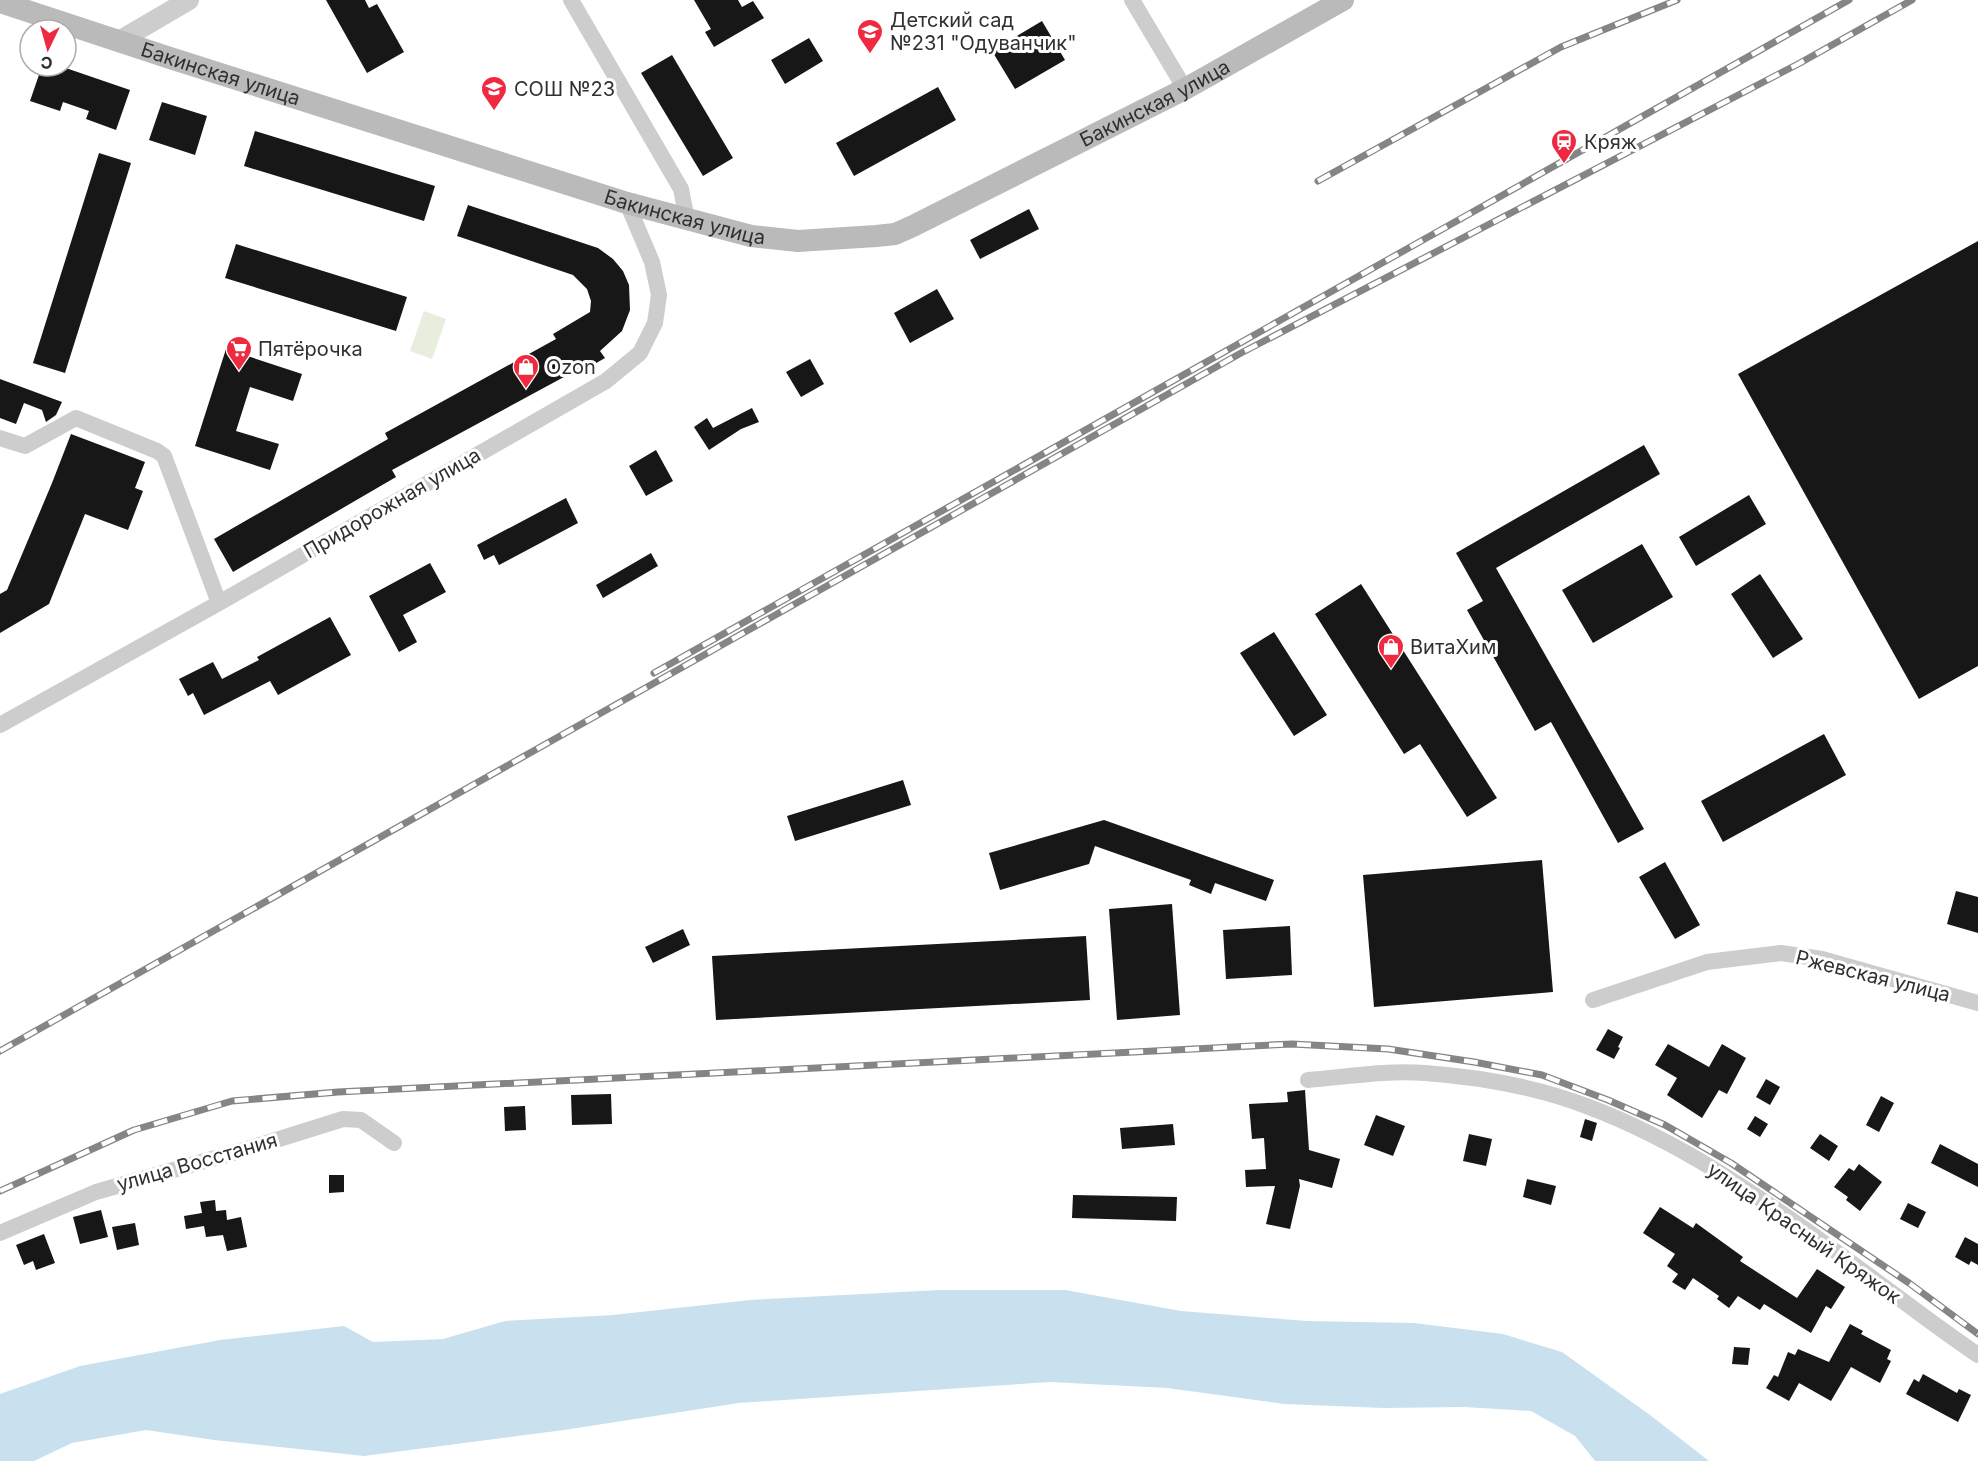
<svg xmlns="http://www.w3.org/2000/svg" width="1978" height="1461" viewBox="0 0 1978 1461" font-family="Inter,sans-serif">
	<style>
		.green { fill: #e7eede }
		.water { fill: #c9e1ee }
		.building { fill: #171717 }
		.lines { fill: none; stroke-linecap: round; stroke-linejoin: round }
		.minor { stroke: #cdcdcd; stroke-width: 16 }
		.tertiary { stroke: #cdcdcd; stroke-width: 20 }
		.secondary { stroke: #bababa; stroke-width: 22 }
		.rail-casing { stroke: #858585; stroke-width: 7 }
		.rail { stroke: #fff; stroke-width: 4.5; stroke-dasharray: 14; stroke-linecap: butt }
		.labels { text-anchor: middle; stroke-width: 6; stroke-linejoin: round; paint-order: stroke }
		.poi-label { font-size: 20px; fill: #303030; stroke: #fff; text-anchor: start }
		.street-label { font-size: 20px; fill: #303030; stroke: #fff }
	</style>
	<rect width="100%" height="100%" fill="#fff"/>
	<!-- green -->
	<path class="green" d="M424 311 446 319 432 359 410 351Z"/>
	<!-- water -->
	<path class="water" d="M940 1290H1065L1181 1311 1306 1321 1414 1323 1503 1334 1562 1352 1650 1415 1709 1461H1595L1575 1436 1531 1411 1464 1407 1384 1408 1284 1404 1167 1388 1050 1382 739 1403 564 1430 364 1456 214 1440 146 1430 72 1443 34 1461H0V1394L80 1366 220 1340 344 1326 373 1342 443 1339 505 1321 613 1315 750 1300Z"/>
	<!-- building -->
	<path class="building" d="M326 0H365L369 8 377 4 404 52 367 73Z
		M694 0H738L742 7 753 1 764 18 714 47 705 32 711 29Z
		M1042 21 1065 60 1015 89 992 51Z
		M809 38 823 61 785 84 771 60Z
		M672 55 733 158 703 176 641 73Z
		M42 66H60L130 90 116 130 86 119 89 111 63 102 60 111 30 101Z
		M938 87 956 120 854 176 836 143Z
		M162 102 207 116 195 155 149 140Z
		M255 131 435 186 424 221 244 166Z
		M99 153 131 163 65 373 33 363Z
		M468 205 598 248 613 259 623 271 629 285 630 310 622 331 600 351 605 358 577 374 575 371 392 470 396 477 233 572 214 539 388 439 385 433 556 339 553 334 590 312 591 301 587 289 573 275 457 236Z
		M1029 209 1039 229 980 259 970 240Z
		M1978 241V666L1919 699 1738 374Z
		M236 244 407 297 396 331 225 278Z
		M937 289 954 319 910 343 894 313Z
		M226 349 302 374 293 401 250 387 236 431 279 444 270 470 195 446Z
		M810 359 824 384 801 397 786 372Z
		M0 379 62 402 56 415 46 422 42 410 24 403 16 424 0 418Z
		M752 408 759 422 741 429 709 450 694 427 707 418 713 428Z
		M71 434 145 462 135 488 143 491 128 530 85 514 49 604 0 633V594L7 590 52 483Z
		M1644 445 1660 474 1496 568 1644 829 1618 843 1551 722 1535 731 1467 610 1483 601 1456 553Z
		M656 450 673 481 646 496 629 466Z
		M1749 495 1766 524 1696 566 1679 537Z
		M566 498 578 523 499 565 494 555 484 560 477 545Z
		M1642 544 1673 597 1593 643 1562 590Z
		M651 553 658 566 603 598 596 585Z
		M430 563 446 592 403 615 417 642 399 652 369 596Z
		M1760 574 1803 639 1773 658 1731 594Z
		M1361 584 1497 798 1467 817 1420 744 1404 754 1315 614Z
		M330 617 351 655 278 695 270 681 204 715 193 693 188 696 179 679 213 662 222 679 259 660 257 657Z
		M1274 632 1327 715 1294 736 1240 653Z
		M1824 734 1846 775 1723 842 1701 801Z
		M903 780 911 805 795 841 787 816Z
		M1104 820 1274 880 1266 901 1215 883 1211 894 1189 885 1191 880 1095 846 1089 864 1000 890 989 853Z
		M1542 860 1553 992 1374 1007 1363 875Z
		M1665 862 1700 925 1675 939 1639 877Z
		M1956 891 1978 897V933L1947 924Z
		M1172 904 1180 1015 1117 1020 1109 909Z
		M1290 926 1292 975 1226 979 1223 930Z
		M683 929 690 945 653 963 645 947Z
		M1086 936 1090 1000 716 1020 712 956Z
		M1608 1029 1623 1037 1618 1047 1620 1048 1614 1059 1596 1050Z
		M1668 1044 1709 1067 1722 1044 1746 1058 1727 1094 1719 1090 1702 1118 1667 1095 1677 1078 1655 1065Z
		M1766 1079 1780 1087 1770 1105 1756 1097Z
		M1305 1090 1309 1150 1340 1159 1332 1188 1299 1179 1300 1186 1290 1229 1266 1224 1275 1186 1246 1187 1245 1170 1266 1169 1264 1138 1252 1139 1249 1104 1288 1102 1287 1092Z
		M611 1094 612 1124 572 1125 571 1095Z
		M1881 1096 1894 1103 1879 1132 1866 1125Z
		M525 1106 526 1130 505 1131 504 1107Z
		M1376 1115 1405 1126 1393 1156 1364 1145Z
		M1755 1116 1768 1124 1760 1137 1747 1129Z
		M1585 1119 1597 1123 1592 1141 1580 1137Z
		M1173 1124 1175 1145 1122 1149 1120 1128Z
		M1469 1134 1492 1139 1486 1166 1463 1161Z
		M1820 1134 1838 1146 1829 1161 1810 1148Z
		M1940 1144 1978 1164V1187L1931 1163Z
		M1859 1164 1882 1182 1860 1211 1846 1200 1848 1197 1834 1187 1849 1168 1854 1171Z
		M329 1175H344V1192L329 1193Z
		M1527 1179 1556 1186 1551 1205 1523 1197Z
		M1073 1195 1177 1197 1176 1221 1072 1218Z
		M215 1200 216 1211 226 1210 227 1220 241 1217 247 1247 227 1251 223 1235 206 1237 204 1226 186 1229 184 1216 202 1213 200 1202Z
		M1908 1203 1926 1212 1918 1228 1900 1219Z
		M1660 1207 1693 1228 1696 1223 1743 1257 1740 1261 1797 1298 1817 1269 1845 1287 1831 1309 1826 1306 1811 1333 1764 1304 1760 1310 1738 1296 1729 1308 1717 1299 1719 1296 1693 1278 1685 1290 1672 1282 1678 1274 1667 1266 1675 1254 1643 1233Z
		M101 1210 108 1237 80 1244 73 1217Z
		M135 1223 139 1245 117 1250 112 1227Z
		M44 1234 55 1263 36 1270 33 1261 24 1265 16 1245Z
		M1965 1237 1978 1244V1265L1971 1261 1969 1265 1955 1257Z
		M1850 1324 1863 1331 1861 1334 1891 1350 1887 1359 1891 1361 1880 1383 1851 1367 1831 1401 1799 1383 1789 1401 1766 1388 1774 1375 1778 1377 1788 1352 1795 1355 1798 1349 1829 1362Z
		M1734 1347 1750 1348 1748 1365 1732 1364Z
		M1923 1374 1957 1393 1959 1389 1971 1395 1958 1422 1906 1394 1914 1379 1919 1382Z"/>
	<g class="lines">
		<!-- minor -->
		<path class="minor" d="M571 0 681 189 687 219
			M1132 0 1185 89
			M0 438 25 446 76 418 157 451 164 456 219 603
			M0 725 219 603 606 381 640 353 655 323 659 295 652 262 627 203
			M1593 1000 1707 962 1781 953 1822 959 1978 1003
			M1308 1080C1346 1077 1386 1070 1425 1073 1480 1077 1537 1087 1589 1107 1677 1140 1759 1196 1835 1251 1883 1285 1929 1322 1978 1355
			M0 1233 96 1192 247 1149 343 1119 361 1120 394 1143"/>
		<!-- tertiary -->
		<path class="tertiary" d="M119 41 189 0"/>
		<!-- secondary -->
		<path class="secondary" id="s1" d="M0 2 170 58 627 203 751 236 798 241 876 236 895 234 913 226 1185 89 1343 0"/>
		<defs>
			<path id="rail" d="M1318 181 1561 47 1677 0
				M654 673 1849 0
				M0 1051 1241 353 1800 63 1912 0
				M0 1191 134 1130 232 1101 338 1092 1292 1044 1388 1049 1474 1062 1542 1075 1608 1100 1665 1125 1731 1163 1909 1283 1978 1334"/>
		</defs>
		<!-- rail casing -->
		<use href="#rail" class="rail-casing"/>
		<!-- rail -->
		<use href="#rail" class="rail"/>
	</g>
	<!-- icons -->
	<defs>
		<symbol id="school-pin" viewBox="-11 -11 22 30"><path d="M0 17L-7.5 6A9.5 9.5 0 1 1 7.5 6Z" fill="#ef2a40" stroke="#fff"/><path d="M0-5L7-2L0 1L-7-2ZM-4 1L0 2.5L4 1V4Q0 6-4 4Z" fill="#fff"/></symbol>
		<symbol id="station-pin" viewBox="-11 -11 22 30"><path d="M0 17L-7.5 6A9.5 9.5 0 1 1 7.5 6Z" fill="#ef2a40" stroke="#fff"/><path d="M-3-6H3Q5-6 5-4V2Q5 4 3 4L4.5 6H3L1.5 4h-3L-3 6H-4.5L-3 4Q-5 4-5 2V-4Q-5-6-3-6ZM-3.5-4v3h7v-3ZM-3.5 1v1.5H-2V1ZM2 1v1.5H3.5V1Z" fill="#fff"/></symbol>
		<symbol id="supermarket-pin" viewBox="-11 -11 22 30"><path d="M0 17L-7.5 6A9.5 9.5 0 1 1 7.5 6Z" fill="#ef2a40" stroke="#fff"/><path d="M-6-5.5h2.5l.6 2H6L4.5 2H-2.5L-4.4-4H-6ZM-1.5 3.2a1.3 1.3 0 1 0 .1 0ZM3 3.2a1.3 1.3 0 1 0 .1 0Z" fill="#fff"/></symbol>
		<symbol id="shop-pin" viewBox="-11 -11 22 30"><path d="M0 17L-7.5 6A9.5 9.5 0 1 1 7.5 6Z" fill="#ef2a40" stroke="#fff"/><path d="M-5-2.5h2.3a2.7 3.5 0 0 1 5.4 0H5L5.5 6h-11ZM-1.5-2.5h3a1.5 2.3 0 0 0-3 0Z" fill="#fff"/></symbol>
	</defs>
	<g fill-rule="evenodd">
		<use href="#school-pin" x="855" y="17" width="30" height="40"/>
		<use href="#school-pin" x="479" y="74" width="30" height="40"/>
		<use href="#station-pin" x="1549" y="127" width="30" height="40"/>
		<use href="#supermarket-pin" x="224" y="334" width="30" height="40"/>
		<use href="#shop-pin" x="511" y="352" width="30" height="40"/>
		<use href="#shop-pin" x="1376" y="632" width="30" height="40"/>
	</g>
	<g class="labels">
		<!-- poi labels -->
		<g class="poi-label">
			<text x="890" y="27">Детский сад<tspan x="890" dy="23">№231 "Одуванчик"</tspan></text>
			<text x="514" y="96">СОШ №23</text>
			<text x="1584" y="149">Кряж</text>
			<text x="258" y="356">Пятёрочка</text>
			<text x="546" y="374">Ozon</text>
			<text x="1410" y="654">ВитаХим</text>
		</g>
		<!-- street labels -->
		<g class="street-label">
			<text dy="7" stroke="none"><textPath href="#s1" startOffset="232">Бакинская улица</textPath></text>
			<text dy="7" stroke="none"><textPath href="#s1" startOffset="1222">Бакинская улица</textPath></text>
			<text dy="7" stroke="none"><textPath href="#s1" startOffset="718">Бакинская улица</textPath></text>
			<text transform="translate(392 503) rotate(-30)" y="7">Придорожная улица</text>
			<text transform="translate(1873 976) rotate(14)" y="7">Ржевская улица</text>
			<text transform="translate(197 1162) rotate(-16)" y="7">улица Восстания</text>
			<text transform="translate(1804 1233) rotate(35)" y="7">улица Красный Кряжок</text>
		</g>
	</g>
	<!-- north arrow -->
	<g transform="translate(48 48) rotate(185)"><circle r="28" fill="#ffffff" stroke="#acacac" stroke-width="1.5"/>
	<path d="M0-4.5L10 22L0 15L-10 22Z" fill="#ef2a40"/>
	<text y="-9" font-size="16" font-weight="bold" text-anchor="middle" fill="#303030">С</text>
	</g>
</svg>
